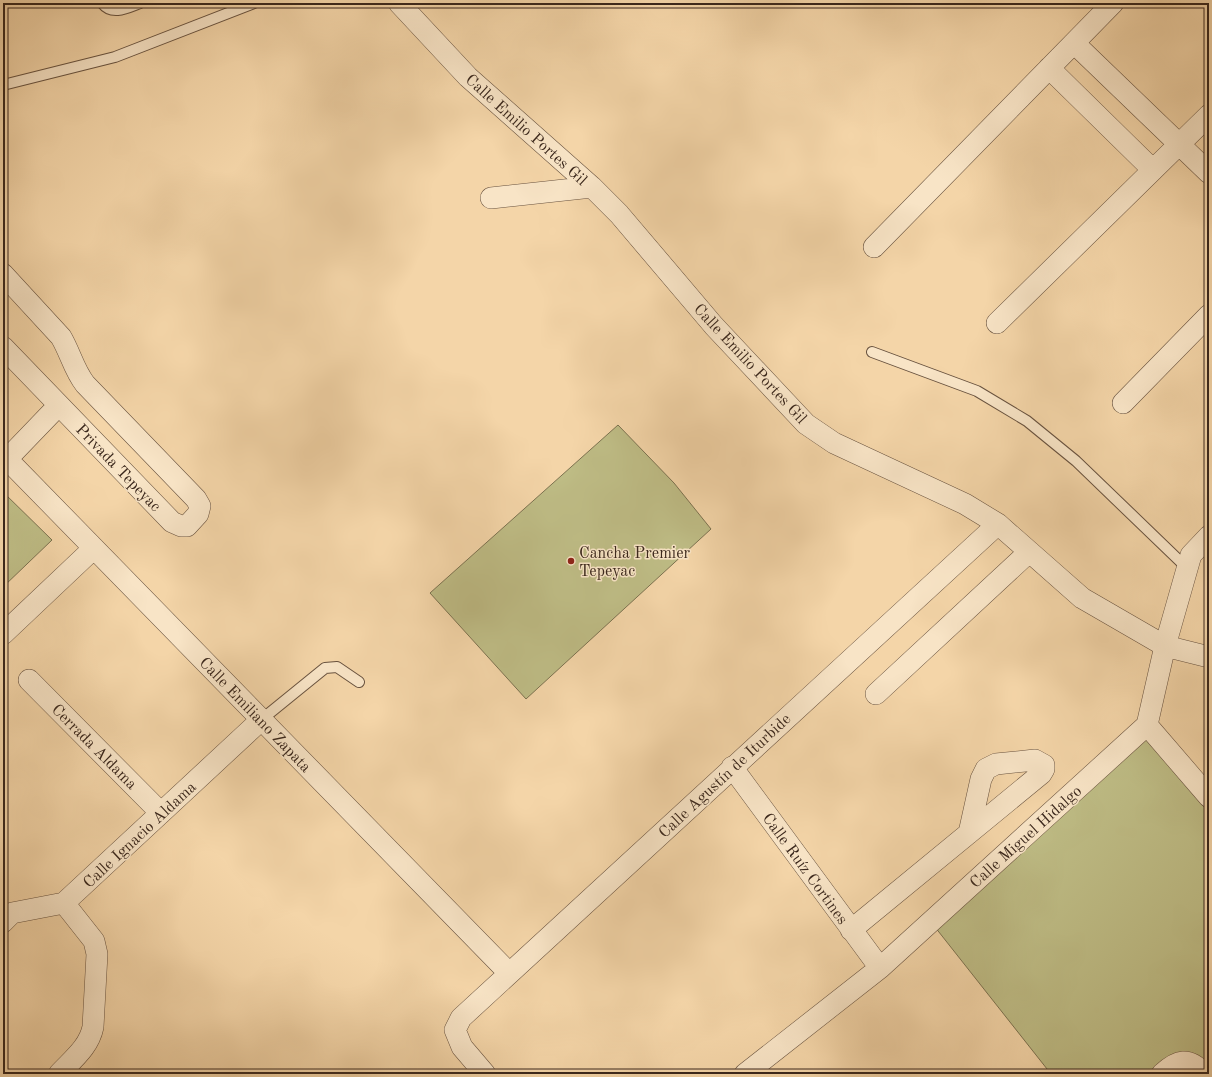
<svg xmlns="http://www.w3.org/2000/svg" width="1212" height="1077" viewBox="0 0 1212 1077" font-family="'Old Standard TT',serif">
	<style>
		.green { fill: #bebc85; stroke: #7c7250 }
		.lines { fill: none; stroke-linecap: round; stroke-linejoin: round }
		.lane-casing { stroke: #68523f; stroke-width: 12 }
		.street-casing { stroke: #68523f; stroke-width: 22 }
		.lane { stroke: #f8e4c6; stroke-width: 10 }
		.street { stroke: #f8e4c6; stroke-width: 21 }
		.poi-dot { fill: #8f2418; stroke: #f8e4c6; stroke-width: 1.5 }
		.labels { text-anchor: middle; stroke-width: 3; stroke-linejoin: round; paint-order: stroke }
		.street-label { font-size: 16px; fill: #3a271c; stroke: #f8e4c6 }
		.poi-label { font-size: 16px; fill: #3a271c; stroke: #f8e4c6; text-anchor: start }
	</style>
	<rect width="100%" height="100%" fill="#f4d5a8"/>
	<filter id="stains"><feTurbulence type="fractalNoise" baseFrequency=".005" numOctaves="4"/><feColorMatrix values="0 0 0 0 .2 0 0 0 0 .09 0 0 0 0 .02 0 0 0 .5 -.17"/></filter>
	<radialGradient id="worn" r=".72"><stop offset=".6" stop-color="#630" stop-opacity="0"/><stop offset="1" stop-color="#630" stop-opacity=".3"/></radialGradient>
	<!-- green -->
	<path class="green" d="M618 425 674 483 711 529 526 699 430 593Z
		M3 492 52 540 3 587Z
		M1147 725 1209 799V1074L1186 1061 1170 1074H1051L931 922Z"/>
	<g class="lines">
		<defs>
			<path id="lane" d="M102 3C112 16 127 8 140 3
				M3 85 115 57 254 3
				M872 352 977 391 1027 421 1076 461 1187 568
				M261 720 325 668 337 667 359 682"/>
			<path id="street" d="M399 3 468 77 592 187 619 214 714 326 806 424 834 443 965 504 998 524 1082 598 1165 646 1209 657
				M1074 43 1209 173
				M1049 68 1153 170
				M491 198 592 187
				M874 247 1113 3
				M3 274 61 337C70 352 74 370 85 384L196 499 200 506 198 514 187 526H181L172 522 3 347
				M997 323 1209 115
				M1123 403 1209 315
				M3 455 509 973
				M7 459 59 405
				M3 634 94 548
				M29 680 161 813
				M876 694 1029 552
				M1147 725 1209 797
				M732 767 880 968
				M3 922 12 913 64 903 261 720
				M851 930 1041 774 1044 769V765L1035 760 996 764 986 769 981 779 969 833
				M59 1074C73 1059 89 1047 93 1027L97 954 94 941 64 903
				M485 1074 462 1047 455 1030 461 1018 998 524
				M745 1074 880 968 1147 725 1165 646 1191 555 1209 536
				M1162 1074C1177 1060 1189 1056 1204 1074"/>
		</defs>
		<!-- lane casing -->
		<use href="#lane" class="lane-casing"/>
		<!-- street casing -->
		<use href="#street" class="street-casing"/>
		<!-- lane -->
		<use href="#lane" class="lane"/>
		<!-- street -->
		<use href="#street" class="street"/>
	</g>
	<!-- markers -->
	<circle class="poi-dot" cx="571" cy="561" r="4"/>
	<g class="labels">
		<!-- street labels -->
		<g class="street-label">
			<text transform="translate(527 129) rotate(42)" y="6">Calle Emilio Portes Gil</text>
			<text transform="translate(751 363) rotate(47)" y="6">Calle Emilio Portes Gil</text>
			<text transform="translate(119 467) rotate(46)" y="6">Privada Tepeyac</text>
			<text transform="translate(256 714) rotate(46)" y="6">Calle Emiliano Zapata</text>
			<text transform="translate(95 746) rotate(45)" y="6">Cerrada Aldama</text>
			<text transform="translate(724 775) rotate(-43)" y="6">Calle Agustín de Iturbide</text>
			<text transform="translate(139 834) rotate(-43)" y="6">Calle Ignacio Aldama</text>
			<text transform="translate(1025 836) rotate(-42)" y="6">Calle Miguel Hidalgo</text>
			<text transform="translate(806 868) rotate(54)" y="6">Calle Ruíz Cortines</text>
		</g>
		<!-- poi labels -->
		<g class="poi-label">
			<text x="579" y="558">Cancha Premier<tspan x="579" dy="18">Tepeyac</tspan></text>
		</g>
	</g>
	<!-- margin -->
	<rect width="1212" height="1077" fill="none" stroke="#f4d5a8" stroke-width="16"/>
	<rect x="4" y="4" width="1204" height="1069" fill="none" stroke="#3a271c" stroke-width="2"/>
	<rect x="8" y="8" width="1196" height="1061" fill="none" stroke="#3a271c"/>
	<rect width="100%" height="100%" filter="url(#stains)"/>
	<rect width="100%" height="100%" fill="url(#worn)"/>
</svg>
